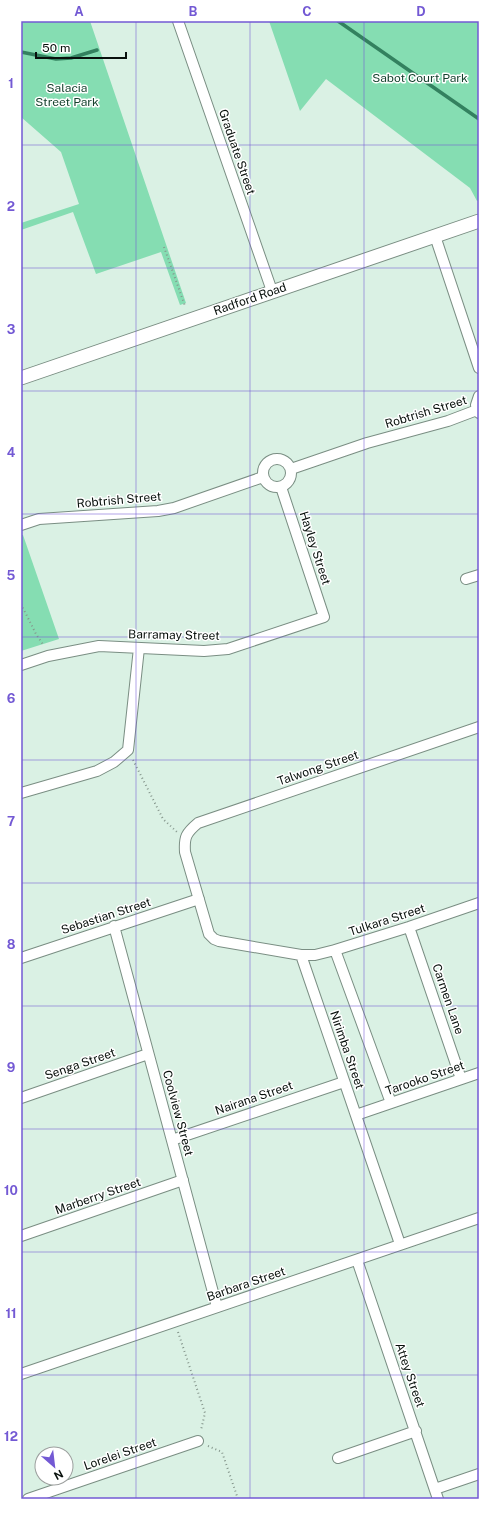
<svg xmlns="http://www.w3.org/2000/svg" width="500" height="1520" viewBox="0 0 500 1520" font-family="'Public Sans',sans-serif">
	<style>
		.green { fill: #85ddb2 }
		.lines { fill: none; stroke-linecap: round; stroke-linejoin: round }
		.stream { stroke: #33815f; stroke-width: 3.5 }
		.minor-casing { stroke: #7a8e83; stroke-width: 12 }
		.tertiary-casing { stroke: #7a8e83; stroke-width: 15 }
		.path { stroke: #85968c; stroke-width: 2; stroke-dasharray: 1 3; stroke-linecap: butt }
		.minor { stroke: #fff; stroke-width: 10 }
		.tertiary { stroke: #fff; stroke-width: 13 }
		.grid { fill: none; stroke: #7359d4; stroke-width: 1; stroke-opacity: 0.55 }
		.labels { text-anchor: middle; stroke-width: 3; stroke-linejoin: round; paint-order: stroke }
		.park-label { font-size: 12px; fill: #15422e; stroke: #fff }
		.street-label { font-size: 12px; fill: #08100c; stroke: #fff }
		.neatline { fill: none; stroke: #7359d4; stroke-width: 1.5 }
		.grid-label { font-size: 13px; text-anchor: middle; font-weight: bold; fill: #7359d4 }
	</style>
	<rect width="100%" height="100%" fill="#daf1e4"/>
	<!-- green -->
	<path class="green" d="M21 21H90L186 303 180 305 161 252 96 274 73 212 21 230V223L79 204 61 152 21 117Z
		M269 21H479V200L477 201 470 188 326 79 300 111Z
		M21 535H23L59 639 21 651Z"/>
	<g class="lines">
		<!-- stream -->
		<path class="stream" d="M338 21 479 119
			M21 52 56 59 71 58 97 50"/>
		<defs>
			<path id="minor" d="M178 21 272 291
				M435 236 479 368
				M479 396 476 405 479 413
				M263 473a14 14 0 1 1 28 0a14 14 0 1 1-28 0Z
				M291 469 367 443 448 421 477 410
				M21 525 39 519 158 511 174 508 263 477
				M466 579 479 575
				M21 665 48 656 99 646 204 651 228 649 324 617 281 487
				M479 727 198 823C186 833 184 837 185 852L209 934 214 939 219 941 301 955H315L335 950 409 927 479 903
				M21 793 97 771 114 762 128 750 139 648
				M114 926 217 1307
				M409 927 461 1079
				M335 950 391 1103
				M301 955 400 1244
				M21 958 199 899
				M21 1098 148 1054
				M356 1115 479 1073
				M172 1140 344 1082
				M21 1236 183 1180
				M357 1260 438 1499
				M21 1374 479 1218
				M338 1458 416 1431
				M435 1489 479 1474
				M28 1499 198 1441"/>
			<path id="tertiary" d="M21 378 479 221"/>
		</defs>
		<!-- minor casing -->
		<use href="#minor" class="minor-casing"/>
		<!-- tertiary casing -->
		<use href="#tertiary" class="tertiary-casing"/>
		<!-- path -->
		<path class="path" d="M164 247 185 306
			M21 604 36 634 44 646
			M133 760 163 819 177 832
			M178 1332 205 1413 201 1430
			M208 1446 222 1452 238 1499"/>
		<!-- minor -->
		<use href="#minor" class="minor"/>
		<!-- tertiary -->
		<use href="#tertiary" class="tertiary"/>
	</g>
	<!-- grid -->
	<path class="grid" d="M136 21V1499M250 21V1499M364 21V1499M21 145H479M21 268H479M21 391H479M21 514H479M21 637H479M21 760H479M21 883H479M21 1006H479M21 1129H479M21 1252H479M21 1375H479"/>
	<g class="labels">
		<!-- park labels -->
		<g class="park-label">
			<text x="420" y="82">Sabot Court Park</text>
			<text x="67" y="92">Salacia<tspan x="67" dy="14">Street Park</tspan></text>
		</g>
		<!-- street labels -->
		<g class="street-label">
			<text transform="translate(237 152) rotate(71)" y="4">Graduate Street</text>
			<text transform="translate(250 299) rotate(-19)" y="4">Radford Road</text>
			<text transform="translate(426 412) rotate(-17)" y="4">Robtrish Street</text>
			<text transform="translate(119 500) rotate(-5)" y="4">Robtrish Street</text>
			<text transform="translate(315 548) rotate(72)" y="4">Hayley Street</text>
			<text transform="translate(174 635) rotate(1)" y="4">Barramay Street</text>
			<text transform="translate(318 768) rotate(-19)" y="4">Talwong Street</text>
			<text transform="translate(106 916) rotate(-18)" y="4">Sebastian Street</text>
			<text transform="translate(387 920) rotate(-18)" y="4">Tulkara Street</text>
			<text transform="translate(448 999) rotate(71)" y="4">Carmen Lane</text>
			<text transform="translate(347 1050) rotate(71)" y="4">Nirimba Street</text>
			<text transform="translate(80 1064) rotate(-19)" y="4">Senga Street</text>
			<text transform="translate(425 1078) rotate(-19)" y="4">Tarooko Street</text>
			<text transform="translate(254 1098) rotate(-19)" y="4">Nairana Street</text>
			<text transform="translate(178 1113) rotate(75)" y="4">Coolview Street</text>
			<text transform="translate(98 1196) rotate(-19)" y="4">Marberry Street</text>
			<text transform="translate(246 1284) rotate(-19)" y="4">Barbara Street</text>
			<text transform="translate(410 1375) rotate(71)" y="4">Attey Street</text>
			<text transform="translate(120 1454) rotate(-19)" y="4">Lorelei Street</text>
		</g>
	</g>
	<!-- border -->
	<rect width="500" height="1520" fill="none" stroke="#ffffff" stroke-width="44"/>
	<!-- north arrow -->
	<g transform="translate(54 1466) rotate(152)"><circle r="19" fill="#ffffff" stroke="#9c9f9e"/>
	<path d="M0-3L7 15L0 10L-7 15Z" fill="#7359d4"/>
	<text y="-6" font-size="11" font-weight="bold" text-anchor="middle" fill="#08100c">N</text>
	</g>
	<!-- scale -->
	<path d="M36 52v6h90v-6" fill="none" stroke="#08100c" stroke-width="2"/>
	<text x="42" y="52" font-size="12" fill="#08100c" stroke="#ffffff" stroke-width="3" paint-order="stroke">50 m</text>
	<rect x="22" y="22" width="456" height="1476" class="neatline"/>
	<g class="grid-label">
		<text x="79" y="16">A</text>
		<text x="193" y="16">B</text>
		<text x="307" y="16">C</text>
		<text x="421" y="16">D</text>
		<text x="11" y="88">1</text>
		<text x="11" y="211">2</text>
		<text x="11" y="334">3</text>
		<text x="11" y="457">4</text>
		<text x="11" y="580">5</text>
		<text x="11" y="703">6</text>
		<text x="11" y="826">7</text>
		<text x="11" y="949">8</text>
		<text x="11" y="1072">9</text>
		<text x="11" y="1195">10</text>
		<text x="11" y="1318">11</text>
		<text x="11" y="1441">12</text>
	</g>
</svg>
